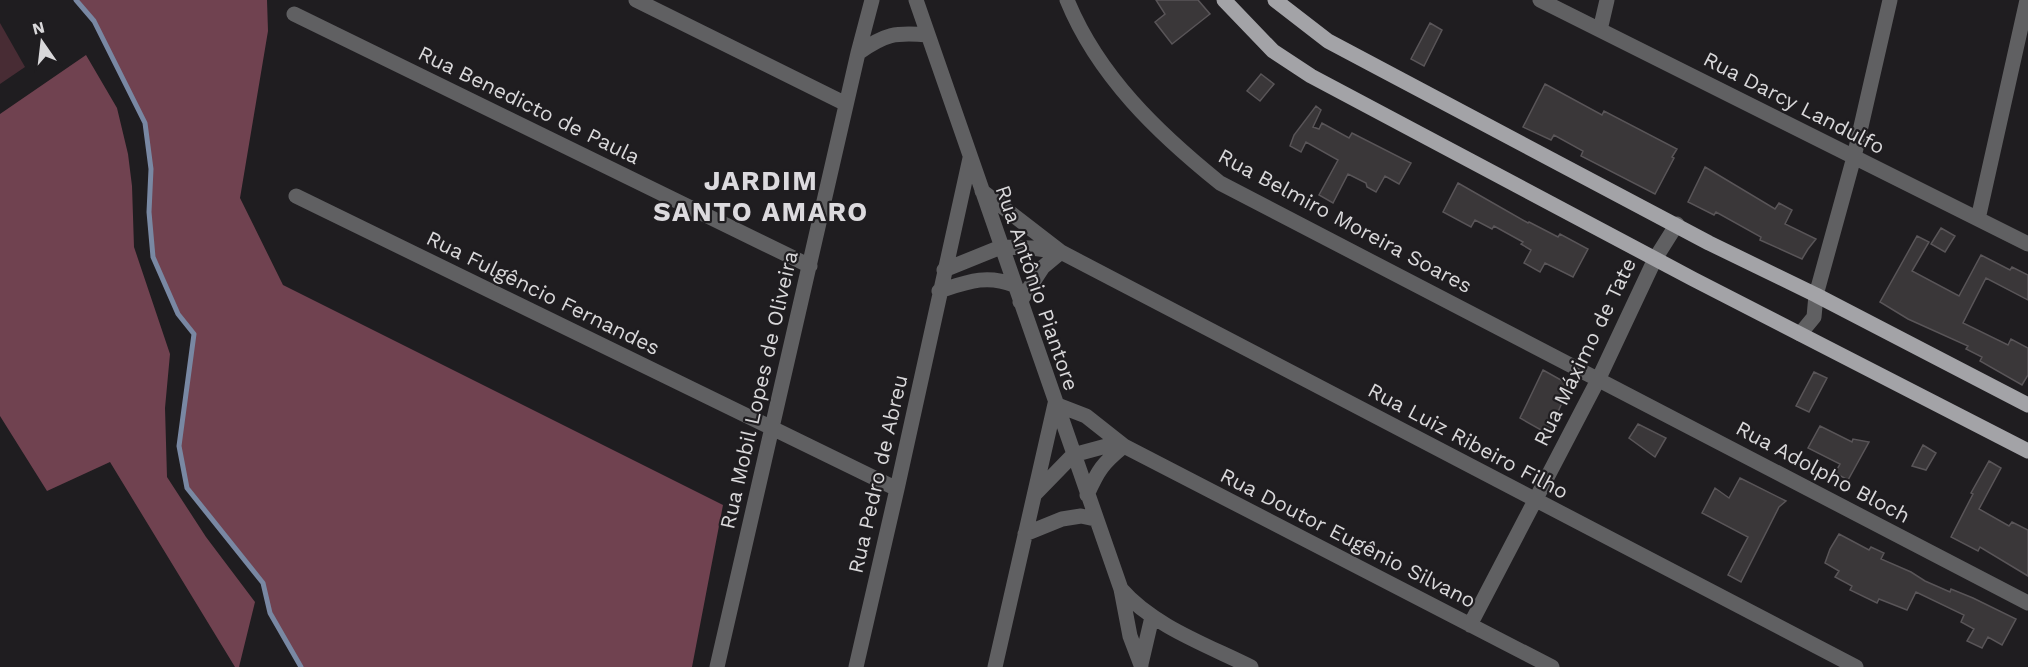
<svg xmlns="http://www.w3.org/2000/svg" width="2028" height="667" viewBox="0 0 2028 667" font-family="'Work Sans',sans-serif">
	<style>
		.green { fill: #482c34 }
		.forest { fill: #704250 }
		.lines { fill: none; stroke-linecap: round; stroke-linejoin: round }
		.stream { stroke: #7988a3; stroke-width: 5 }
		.building { fill: #3a3739; stroke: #595558; stroke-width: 1.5 }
		.minor { stroke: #606062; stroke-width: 15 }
		.major { stroke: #a3a3a7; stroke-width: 15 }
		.labels { text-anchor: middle; stroke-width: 4.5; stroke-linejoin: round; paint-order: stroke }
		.street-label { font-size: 21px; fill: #d9d8da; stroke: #1f1d20 }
		.district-label { font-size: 27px; font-weight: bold; letter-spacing: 1.5px; fill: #dcdade; stroke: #1f1d20 }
	</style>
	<rect width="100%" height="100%" fill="#1f1d20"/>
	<!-- green -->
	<path class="green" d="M0 23 25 67 0 84Z"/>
	<!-- forest -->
	<path class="forest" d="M76 0H267L268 31 240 198 283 285 723 505 692 667H301L270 613 263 583 187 488 179 446 194 334 178 314 153 257 149 212 151 169 145 123 94 21Z
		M86 55 117 108 128 154 132 186 134 247 170 354 165 408 167 477 206 537 255 602 239 667H235L110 462 47 491 0 416V114Z"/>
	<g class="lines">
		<!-- stream -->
		<path class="stream" d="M76 0 94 21 145 123 151 169 149 212 153 257 178 314 194 334 179 446 187 488 263 583 270 613 301 667"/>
	</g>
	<!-- building -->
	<path class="building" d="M1156 0H1198L1210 14 1172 44 1155 22 1165 14Z
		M1430 23 1442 30 1424 66 1411 59Z
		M1261 74 1274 84 1260 101 1247 91Z
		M1545 84 1602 115 1604 111 1677 149 1672 157 1674 158 1655 194 1581 156 1583 151 1554 135 1551 140 1523 127Z
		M1316 106 1321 110 1313 127 1319 129 1322 123 1349 138 1352 133 1411 163 1399 184 1385 176 1376 192 1367 187 1366 183 1348 174 1333 203 1319 195 1338 160 1306 142 1301 152 1290 146 1294 135Z
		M1705 167 1775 209 1779 203 1792 210 1785 224 1816 239 1808 249 1802 259 1760 240 1761 237 1716 212 1714 215 1688 202Z
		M1458 183 1528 223 1529 222 1558 237 1560 234 1588 249 1573 277 1545 263 1540 272 1524 263 1531 250 1521 244 1523 242 1494 226 1492 229 1475 220 1471 227 1443 212Z
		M1941 228 1955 236 1945 252 1931 244Z
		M1917 236 1929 242 1912 271 1959 296 1981 255 2010 270 2012 267 2028 275V300L1986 278 1963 323 2008 345 2011 339 2028 348V375L2022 385 1980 361 1982 357 1966 349 1968 346 1908 319 1880 302Z
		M1543 370 1570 385 1548 434 1520 418Z
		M1814 372 1827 378 1809 412 1796 406Z
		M1638 424 1666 438 1655 457 1629 438Z
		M1820 426 1852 442 1853 439 1869 442 1848 480 1835 473 1840 464 1808 448Z
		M1923 445 1936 453 1926 470 1912 466Z
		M1989 461 2001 468 1979 509 2009 526 2012 522 2028 530V576L1980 547 1978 551 1951 537 1973 494 1971 493Z
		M1740 478 1786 501 1779 507 1741 582 1728 575 1748 537 1702 513 1715 488 1729 498Z
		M1839 534 1869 550 1871 547 1884 553 1881 559 1911 572 1925 581 1950 592 1951 589 1973 598 2016 619 2002 645 1988 637 1982 648 1967 641 1974 629 1961 622 1964 615 1916 592 1907 610 1879 599 1877 603 1850 590 1852 586 1835 577 1839 571 1825 563 1830 549Z"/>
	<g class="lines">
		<!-- minor -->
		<path class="minor" d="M636 0 846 104
			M916 0 1121 589C1153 626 1207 645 1251 667
			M1067 0C1098 76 1158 133 1220 183L2028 603
			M1540 0 2028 244
			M294 14 810 266
			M1600 30 1607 0
			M858 53C885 34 895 32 928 35
			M982 191 1061 252 1043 267 1020 302
			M296 196 897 489
			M1978 219 2027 0
			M944 270 1001 247 1032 248 1061 252 1856 667
			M939 291C967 282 986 274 1014 285
			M1800 334 1814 317 1816 295 1854 157 1890 0
			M1036 493 1073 455 1110 445 1124 446
			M1087 495C1098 470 1103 463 1124 446
			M1025 534 1062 519 1081 516 1095 519
			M1121 589 1130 636 1141 665
			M1470 625 1599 378 1655 259 1677 224
			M1141 664 1152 617
			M717 667 858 53 872 0
			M856 667 897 489 970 158
			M995 667 1055 404 1086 416 1124 446 1552 667"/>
		<!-- major -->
		<path class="major" d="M1224 0 1273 51 1311 76 1693 279 2028 451
			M1275 0 1328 41 1377 67 1709 243 1816 295 2028 405"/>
	</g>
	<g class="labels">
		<!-- street labels -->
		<g class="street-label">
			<text transform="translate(1794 103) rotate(27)" y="7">Rua Darcy Landulfo</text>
			<text transform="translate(529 105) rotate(26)" y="7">Rua Benedicto de Paula</text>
			<text transform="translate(1345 221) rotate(28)" y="7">Rua Belmiro Moreira Soares</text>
			<text transform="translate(1037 288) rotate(71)" y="7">Rua Antônio Piantore</text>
			<text transform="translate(543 293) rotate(26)" y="7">Rua Fulgêncio Fernandes</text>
			<text transform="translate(1585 352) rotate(-64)" y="7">Rua Máximo de Tate</text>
			<text transform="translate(759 390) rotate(-77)" y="7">Rua Mobil Lopes de Oliveira</text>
			<text transform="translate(1468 441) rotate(28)" y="7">Rua Luiz Ribeiro Filho</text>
			<text transform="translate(1823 472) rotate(28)" y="7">Rua Adolpho Bloch</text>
			<text transform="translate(878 474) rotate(-77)" y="7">Rua Pedro de Abreu</text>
			<text transform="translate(1348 538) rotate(27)" y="7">Rua Doutor Eugênio Silvano</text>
		</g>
		<!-- district labels -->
		<g class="district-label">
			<text x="761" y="190">JARDIM<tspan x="761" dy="31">SANTO AMARO</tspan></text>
		</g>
	</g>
	<!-- north arrow -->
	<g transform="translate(42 42) rotate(346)" stroke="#1f1d20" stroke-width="4.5" paint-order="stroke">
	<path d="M0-4.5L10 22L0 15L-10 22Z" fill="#d9d8da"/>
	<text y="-9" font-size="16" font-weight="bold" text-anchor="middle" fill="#d9d8da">N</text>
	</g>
</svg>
